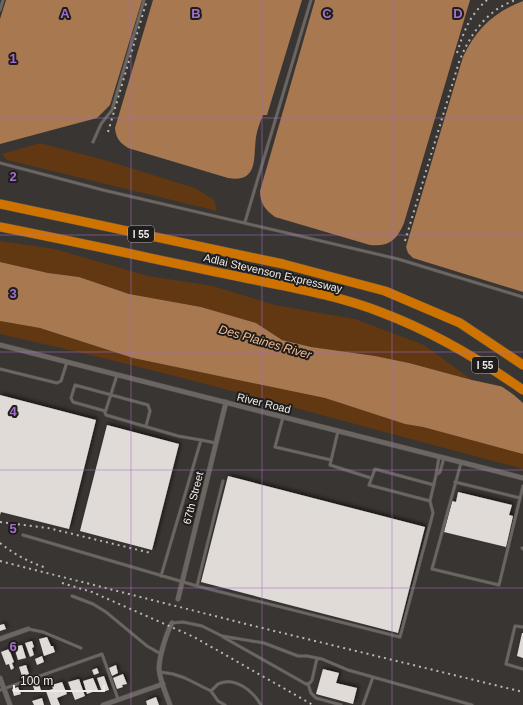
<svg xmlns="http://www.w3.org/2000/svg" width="523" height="705" viewBox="0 0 523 705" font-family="Helvetica,sans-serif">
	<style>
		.green { fill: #613811 }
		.water { fill: #a87851 }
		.pier { fill: #393532 }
		.building { fill: #e0dbd6; filter: url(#shadow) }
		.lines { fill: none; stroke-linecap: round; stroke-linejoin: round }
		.lane-casing { stroke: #565350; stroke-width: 3.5 }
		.street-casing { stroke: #565350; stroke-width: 5.5 }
		.highway-casing { stroke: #565350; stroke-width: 10 }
		.lane { stroke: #6b6662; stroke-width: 2.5 }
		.street { stroke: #6b6662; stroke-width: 4.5 }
		.highway { stroke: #cf7300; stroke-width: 9 }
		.rail { stroke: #bab7b5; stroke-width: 2; stroke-dasharray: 2 4; stroke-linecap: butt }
		.grid { fill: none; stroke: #a36fce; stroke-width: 1; stroke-opacity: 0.55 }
		.labels { text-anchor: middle; stroke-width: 4; stroke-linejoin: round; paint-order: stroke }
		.shield { fill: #1f1d1c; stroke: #b0adac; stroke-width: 1 }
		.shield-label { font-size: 10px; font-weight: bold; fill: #eeebe9 }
		.street-label { font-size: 11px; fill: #eeebe9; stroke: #1f1d1c }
		.water-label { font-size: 12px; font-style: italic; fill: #f9bf92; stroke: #1f1d1c }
		.grid-label { font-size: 13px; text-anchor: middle; font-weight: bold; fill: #a36fce; stroke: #1f1d1c; stroke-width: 4; stroke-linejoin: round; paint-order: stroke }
	</style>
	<defs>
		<filter id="shadow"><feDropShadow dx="2" dy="-2" stdDeviation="2" flood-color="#0009"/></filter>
	</defs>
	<rect width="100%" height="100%" fill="#393532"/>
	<!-- green -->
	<path class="green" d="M40 143 108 161 195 188 214 200 217 211 7 160 2 154Z
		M0 241 55 249 148 276 213 286 275 305 355 319 424 345 472 380 409 363 375 356 311 347 282 340 256 323 201 307 129 294 79 277 48 273 0 262Z
		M0 321 40 328 133 358 325 398 405 424 423 427 523 454V469C349 423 176 373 0 334Z"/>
	<!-- water -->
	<path class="water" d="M6 0H142L110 105 97 118 0 144V19Z
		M153 0H302L267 115H263C260 122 257 130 256 137 253 158 259 183 228 178L128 148C119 142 116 138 115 128Z
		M315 0H470L404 223C397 240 389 247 370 245L275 217C265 210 260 203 260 191Z
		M523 1V292L413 258 408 253 406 247 463 57C476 29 494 12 523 1Z
		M0 262 48 273 79 277 129 294 201 307 256 323 282 340 311 347 375 356 409 363 472 380 523 391V454L423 427 405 424 325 398 133 358 40 328 0 321Z"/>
	<!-- pier -->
	<path class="pier" d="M497 383 523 389V403L514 395Z"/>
	<!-- building -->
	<path class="building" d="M0 395 96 420 69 529 1 512 0 515Z
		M107 425 179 444 152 550 80 531Z
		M228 476 425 527 398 633 201 582Z
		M458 492 512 505 509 515 513 516 506 547 444 532 452 501 456 502Z
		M4 624 6 629 0 631V625Z
		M522 633H523V658L517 656Z
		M47 637 51 646H53L55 652 44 656 39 639Z
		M32 641 34 647 32 648 34 655 30 657 25 643Z
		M22 645 26 658 18 660 14 647Z
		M9 649 14 662 12 663 14 668 11 670 9 664 6 665 1 652Z
		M42 656 44 662 37 665 35 659Z
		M26 665 29 674 22 676 19 667Z
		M116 665 118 673 112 676 109 668Z
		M97 668 99 673 94 675 92 670Z
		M323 669 339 673 336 683 357 688 353 704 316 694Z
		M123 674 127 684 122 685 123 687 117 689 113 678Z
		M104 676 109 690 102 692 97 678Z
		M93 678 98 690 87 694 83 681Z
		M79 679 85 696 75 700 68 682Z
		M62 682 67 694 57 698 60 705H51L46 691 53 689 52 685Z
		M39 684 41 690 35 692 33 686Z
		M18 687 21 694 14 696 12 689Z
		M156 697 159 705H147L146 701Z
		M42 698 44 705H34L32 701Z"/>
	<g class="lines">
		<defs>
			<path id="lane" d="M0 10 3 0
				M93 142 101 124 112 110 144 0
				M0 163 103 190 398 259 523 297
				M245 222 311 0
				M0 369 57 383 61 381 67 362
				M117 375 105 413 106 415 178 436 201 440 161 576
				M105 411 73 402 71 398 75 385 148 405 150 411 146 426
				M283 417 275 447 331 460
				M338 431 330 465 371 478
				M201 440 216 443
				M439 457 436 475 440 472 444 458
				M461 463 432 569 499 585 523 486
				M223 481 197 586 400 637 433 513 430 501 436 475
				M455 482 520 498
				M430 501 369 485 375 469 434 485
				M23 535 197 586
				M522 548 523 549
				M72 596 93 604 106 612 147 646 161 654
				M172 623 183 622 202 626 222 636 264 643 298 656H307L322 659 348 670 472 705
				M523 627 515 626 506 664 523 669
				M28 629 43 632 81 648
				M223 637 306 684 310 683 312 680 317 658
				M160 672 173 674 185 678 211 691 218 701 225 705
				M308 684 311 693 316 698 341 705
				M0 690 102 654 118 699
				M211 691C213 689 216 686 218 684 235 676 253 691 261 705
				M363 705 373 677"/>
			<path id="street" d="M0 345 523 478
				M178 599 226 402
				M0 639 28 629
				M0 678 10 705
				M103 705 163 684
				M170 705C166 694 160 681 159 669 159 657 166 634 172 623"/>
			<path id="highway" d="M0 204 283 264 385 291 460 323 523 365
				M0 227C77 242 154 259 231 275 282 286 335 294 383 313 433 332 479 359 523 390"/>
		</defs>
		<!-- lane casing -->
		<use href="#lane" class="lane-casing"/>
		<!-- street casing -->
		<use href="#street" class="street-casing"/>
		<!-- highway casing -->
		<use href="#highway" class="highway-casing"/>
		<!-- lane -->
		<use href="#lane" class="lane"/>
		<!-- street -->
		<use href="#street" class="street"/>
		<!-- highway -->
		<use href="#highway" class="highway"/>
		<!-- rail -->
		<path class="rail" d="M457 53C464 31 469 16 487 0
			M108 132 147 0
			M405 241 459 62C469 36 487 9 516 0
			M0 522 48 528 151 553
			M0 543C14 554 30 563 47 568
			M0 561 246 624 523 692
			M62 583 92 592 194 637 313 705"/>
	</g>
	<!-- grid -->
	<path class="grid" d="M131 0V705M262 0V705M392 0V705M0 118H523M0 235H523M0 352H523M0 470H523M0 588H523"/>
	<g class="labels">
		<!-- shield labels -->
		<g class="shield">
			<rect x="128" y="226" width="26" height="16" rx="3"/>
			<rect x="472" y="357" width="26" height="16" rx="3"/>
		</g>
		<g class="shield-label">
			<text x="141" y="238">I 55</text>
			<text x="485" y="369">I 55</text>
		</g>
		<!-- street labels -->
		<g class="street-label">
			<text transform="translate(273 273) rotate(13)" y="4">Adlai Stevenson Expressway</text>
			<text transform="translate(264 403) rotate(14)" y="4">River Road</text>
			<text transform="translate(193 498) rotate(-76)" y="4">67th Street</text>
		</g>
		<!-- water labels -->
		<g class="water-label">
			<text transform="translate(265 342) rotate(16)" y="4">Des Plaines River</text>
		</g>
	</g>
	<g class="grid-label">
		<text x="65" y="18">A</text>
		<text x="196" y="18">B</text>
		<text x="327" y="18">C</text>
		<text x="458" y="18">D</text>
		<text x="13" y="63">1</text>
		<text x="13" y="181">2</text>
		<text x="13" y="298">3</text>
		<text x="13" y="416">4</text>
		<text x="13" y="533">5</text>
		<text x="13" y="651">6</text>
	</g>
	<!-- scale -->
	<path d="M14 685v6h90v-6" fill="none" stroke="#eeebe9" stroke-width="2"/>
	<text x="20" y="685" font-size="12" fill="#eeebe9" stroke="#1f1d1c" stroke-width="3" paint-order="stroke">100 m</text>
</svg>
